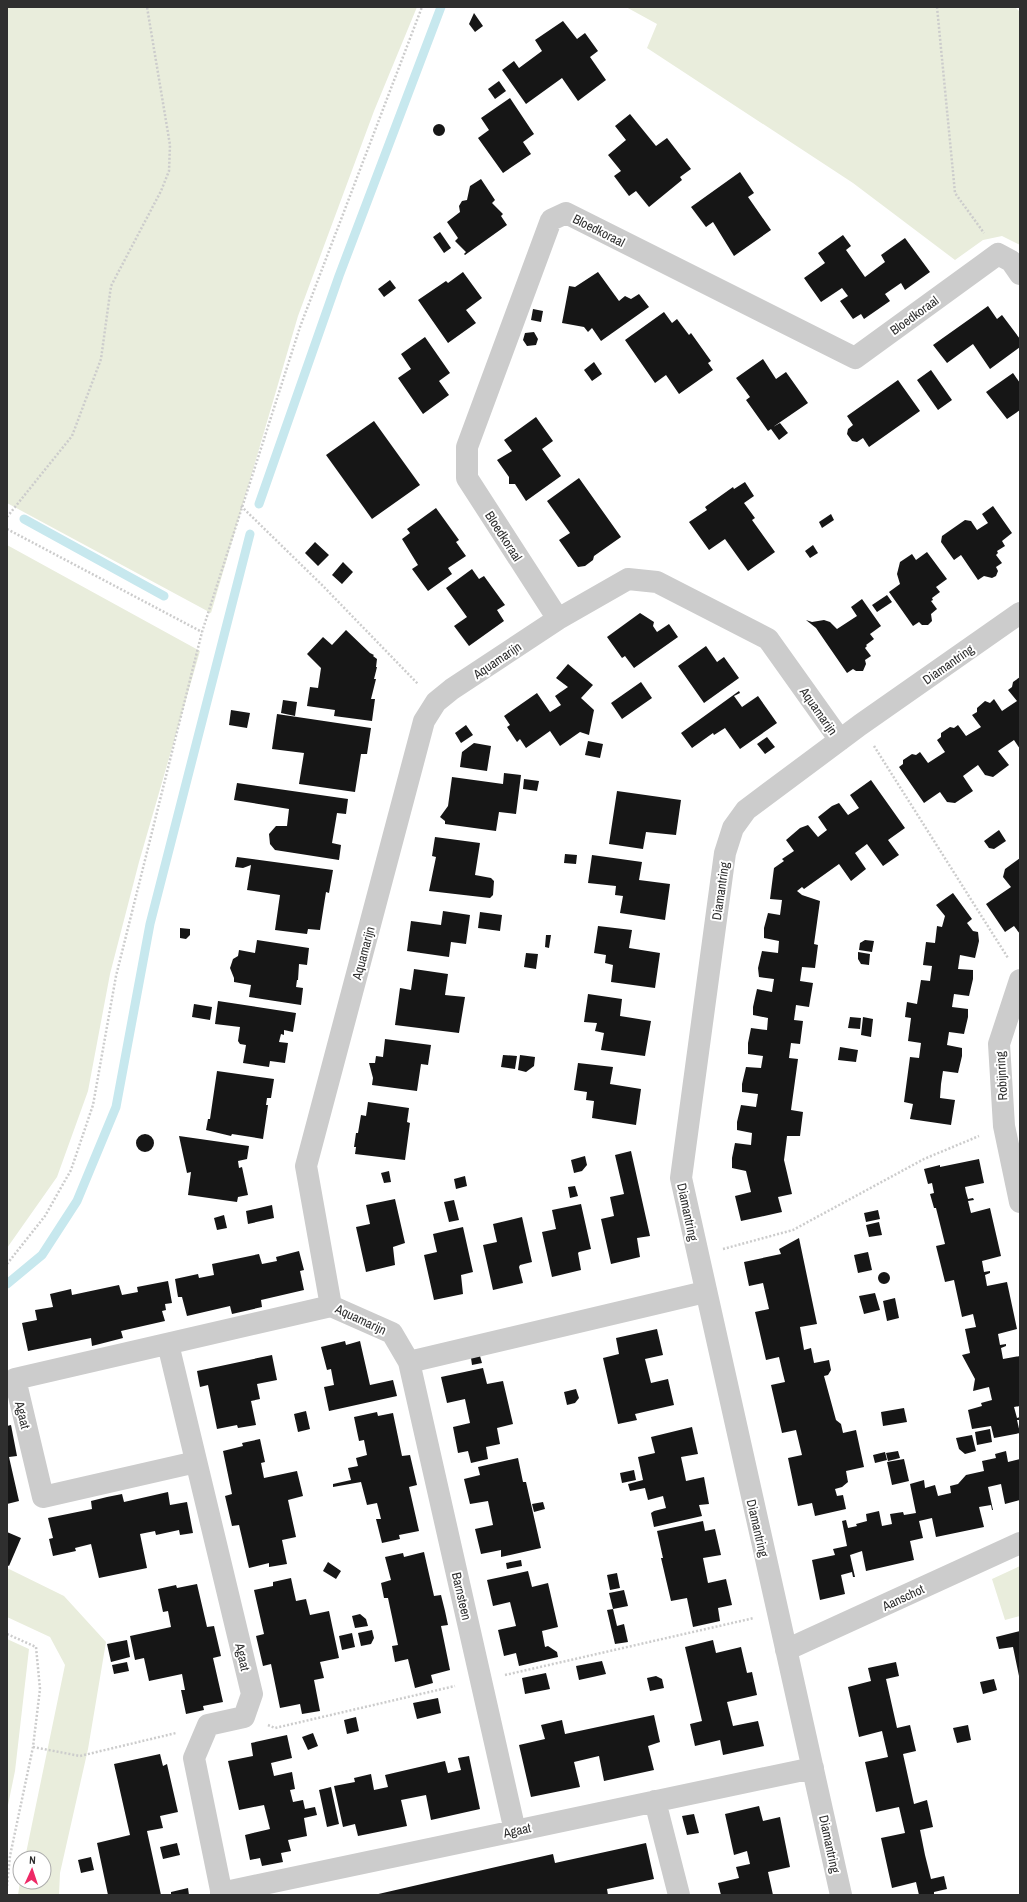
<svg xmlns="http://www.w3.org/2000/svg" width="1027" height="1902" viewBox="0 0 1027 1902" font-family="'Archivo Narrow',sans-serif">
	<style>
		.green { fill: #e9eddc }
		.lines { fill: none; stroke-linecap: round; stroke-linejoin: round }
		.stream { stroke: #c7e8ee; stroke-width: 9 }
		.building { fill: #161616 }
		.path { stroke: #ccc; stroke-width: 2.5; stroke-dasharray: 2 2; stroke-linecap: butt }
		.minor { stroke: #ccc; stroke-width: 22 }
		.labels { text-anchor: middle; stroke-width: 4; stroke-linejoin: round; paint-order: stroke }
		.street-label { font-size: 13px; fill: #2f2f2f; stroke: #fff }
	</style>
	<rect width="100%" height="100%" fill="#fff"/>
	<!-- green -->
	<path class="green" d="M7 7H417L374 111 298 316 211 613 7 503Z
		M626 7H1015L1020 12V245L1002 236 983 240 955 260 853 183 647 48 657 24Z
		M7 545 200 651 139 862 110 974 88 1091 57 1177 7 1248Z
		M1020 1566V1616L1005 1620 992 1579Z
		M7 1568 64 1596 106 1642 88 1749 60 1873 59 1895H18L20 1882H44V1858H25L65 1665 50 1637 7 1617Z
		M7 1639 29 1649 15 1771 7 1810Z"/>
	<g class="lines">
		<!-- stream -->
		<path class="stream" d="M259 504 339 276 441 7
			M24 519 164 596
			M7 1284 42 1255 77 1201 116 1107 150 924 250 534"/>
	</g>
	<!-- building -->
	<path class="building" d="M474 13 483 26 475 32 469 24Z
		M563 21 577 39 585 33 598 51 590 57 606 80 578 101 562 78 526 104 502 70 514 61 519 68 542 51 535 40Z
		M499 81 506 91 495 99 488 89Z
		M510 98 534 134 523 142 531 154 503 173 478 138 489 130 481 118Z
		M630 114 656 146 667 138 691 169 680 177 682 180 649 207 636 191 629 196 614 176 621 171 608 155 626 140 615 126Z
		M433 130a6 6 0 1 1 12 0a6 6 0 1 1-12 0Z
		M740 172 754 193 748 197 771 230 734 256 713 222 706 227 691 207Z
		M481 179 495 200 492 203 503 214 501 216 507 225 465 255 464 254 466 252 455 241 458 238 447 222 460 212 459 206 462 201 467 200 470 186Z
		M440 232 451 248 444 253 433 237Z
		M843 235 851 246 846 250 865 277 885 262 881 255 905 238 930 272 905 290 901 283 885 294 890 301 864 319 861 314 853 319 840 301 848 296 842 288 821 302 804 278 825 263 818 253Z
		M463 272 482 298 466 310 476 323 448 343 418 300 446 281 448 283Z
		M598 272 619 301 625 296 631 299 639 294 649 307 601 341 592 328 588 332 584 327 562 323 569 286 575 287Z
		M390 280 396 288 384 297 378 289Z
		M988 306 997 319 1002 315 1020 339V347L990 369 973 344 947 363 933 345Z
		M533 309 543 311 541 322 531 320Z
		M664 312 672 323 677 319 689 335 691 333 711 361 708 363 713 370 679 394 666 375 655 383 625 340Z
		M534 332 538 339 536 345 527 346 523 340 525 333Z
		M425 337 450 373 439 381 449 395 423 414 398 378 411 369 401 354Z
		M763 359 776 379 786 372 808 403 773 427 780 423 788 433 779 440 771 429 768 431 746 400 750 397 736 378Z
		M594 362 602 374 592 381 584 370Z
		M931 370 952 400 938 410 917 380Z
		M1013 373 1020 383V410L1007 419 986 392Z
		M898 380 920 411 869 447 863 438 857 442 852 441 847 434 848 429 853 425 847 416Z
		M536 417 553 441 542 449 561 476 526 501 515 484H509V477L497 460 512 451 504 440Z
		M374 421 420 485 372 519 326 455Z
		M579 478 621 537 594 556 593 560 585 566 578 567 559 540 570 533 547 501Z
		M745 482 754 496 744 503 755 518 752 520 775 552 748 571 725 539 709 550 689 522 707 510 705 507 733 487 734 489Z
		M993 506 1012 533 1002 541 1005 546 997 551 998 553 996 555 1002 563 996 567 998 571 996 576 992 578 984 576 978 580 961 555 954 560 941 542 942 536 965 520 971 521 977 530 988 523 982 514Z
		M436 508 459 540 456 542 466 556 448 568 452 574 428 591 412 569 418 565 402 539 410 533 407 529Z
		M831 514 834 520 822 528 819 522Z
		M315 542 329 555 318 566 305 553Z
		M813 545 818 553 810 558 805 551Z
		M927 552 947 579 936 587 940 592 932 598 933 600 931 601 937 609 931 614 932 621 928 625H922L919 622 913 626 889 592 900 584 897 574 900 562 912 554 916 560Z
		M343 562 353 572 342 584 332 575Z
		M472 569 479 579 484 576 505 605 497 610 504 621 469 646 454 626 467 617 446 588Z
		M887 595 892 602 877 612 872 605Z
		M862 599 881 626 870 634 874 639 866 645 867 646 865 648 871 656 865 660 866 664 863 671H856L853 669 847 673 816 628 806 620 812 622 824 620 830 622 837 629 857 616 851 607Z
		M640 613 654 622 653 626 657 632 669 624 678 637 634 668 625 656 622 658 607 637Z
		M346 630 370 653 374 655 373 656 377 659 376 667H377L374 679H376L371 699H375L372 721 334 716 335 710 307 706 310 687 318 688 321 668 307 654 323 637 332 645Z
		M706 646 717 662 724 657 739 678 704 703 678 666Z
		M568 664 593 685 581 698 594 710 589 735 580 732 560 746 550 731 526 748 520 739 517 742 507 727 510 725 504 716 537 693 550 712 561 705 555 696 568 687 556 678Z
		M1020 677V749L1014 740 998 751 1009 765 993 777 985 775 978 765 963 776 973 791 955 803 947 802 940 792 924 803 899 767 903 764V760L912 754 916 755 920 752 928 763 945 752 937 740 941 737V733L950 727 954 728 958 725 966 736 981 727 972 715 977 712V708L985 701 990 703 994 699 1002 711 1017 701 1008 690 1012 687 1013 682Z
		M641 682 652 698 622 719 611 703Z
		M739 691 740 693 734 696 742 707 758 696 777 723 740 749 725 728 714 735 713 733 692 748 681 733Z
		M283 700 297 702 295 716 281 713Z
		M231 710 250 713 247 728 229 725Z
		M277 714 371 728 367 754H361L355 792 299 784 304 753 272 749Z
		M466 725 473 735 461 743 455 733Z
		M767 737 775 747 765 754 757 744Z
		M588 741 603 744 600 758 585 755Z
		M474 743 491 746 487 771 460 767 462 752Z
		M504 773 521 775 516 814 499 812 496 831 445 824V821L440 817 448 806 452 777 503 784Z
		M524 779 539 781 537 791 523 789Z
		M871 780 905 828 888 840 899 855 883 866 867 844 855 853 866 869 851 881 839 864 804 889 802 887 797 891 802 895 820 901 814 944 818 945 815 968 802 967 800 981 813 983 809 1007 796 1005 794 1020 803 1021 800 1044 791 1043 789 1058 798 1059 791 1110 803 1112 800 1136H787L784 1160 792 1194 778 1197 782 1212 741 1221 735 1196 751 1192 746 1171 732 1168V1158L735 1143 751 1145 752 1133 737 1130V1122L741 1105 756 1107 758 1094 742 1092V1084L746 1067 761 1068 763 1056 748 1054V1043L751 1028 767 1030 768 1018 753 1015V1007L757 989 772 992 774 979 759 977 758 968 762 951 778 953 779 941 764 938V928L768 913 780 915 782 900 770 899 774 868 784 861 782 859 794 851 786 840 800 828 808 825 818 837 827 830 818 817 832 806 839 803 848 815 859 808 850 795Z
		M237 783 348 799 346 814 337 813 332 843 341 845 339 860 275 850 270 844 269 834 276 826H287L289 809 234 800Z
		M617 791 681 800 676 835 646 832 643 849 609 844Z
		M999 830 1006 841 994 849 989 848 984 841Z
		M435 837 480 843 475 875 491 878 494 881 493 895 490 898 429 891 436 857 432 856Z
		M565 854 577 855 576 864 564 863Z
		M592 855 642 862 639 880 670 884 665 920 620 913 623 896 615 895 616 886 588 883Z
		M237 857 333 870 329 893 326 892 320 930 308 929 307 934 275 930 280 895 247 890 251 865 243 868 235 867Z
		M1020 858V934L1014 926 1005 932 986 904 1011 887 1003 877 1005 869Z
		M953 893 972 919 967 923 973 931 978 932 979 941 975 958 960 955 958 969 973 970V979L969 996 954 994 952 1007 968 1009V1017L964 1034 949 1032 947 1045 962 1048V1056L958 1073 943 1071 941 1084 940 1098 955 1100 951 1125 910 1119 913 1104 904 1102 910 1057 919 1058 921 1043 908 1041 911 1018 905 1017 907 1002 917 1004 921 980 930 981 932 966 923 965 926 942 935 943 937 926 942 927 945 916 936 905Z
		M443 911 470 915 466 944 451 942 449 957 407 951 411 921 441 925Z
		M480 912 502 915 500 931 478 928Z
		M598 926 632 930 629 948 660 953 655 988 611 982 613 965 605 963 606 955 594 953Z
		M180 928 190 929V935L186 939 180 938Z
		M546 935H551L549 948 545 947Z
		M257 940 309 948 307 965 299 964 298 980H297L296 987 303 988 301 1005 249 997 251 985 234 982V978L230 968 233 959 238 956 239 950 255 953Z
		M865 940 874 941 872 952 859 950 860 943Z
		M858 952 870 954 869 965 861 964 858 959Z
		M526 953 538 954 536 969 524 967Z
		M414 969 448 974 445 995 465 997 459 1033 395 1025 400 988 411 990Z
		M588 994 622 999 620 1016 651 1021 645 1056 601 1050 604 1033 595 1031 597 1023 584 1022Z
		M218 1001 296 1013 293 1032 284 1030V1035L281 1034 279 1042 288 1043 285 1063 270 1061 269 1067 243 1063 246 1045 240 1044 238 1041 240 1027 215 1024Z
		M194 1004 212 1007 210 1020 192 1017Z
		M850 1017 861 1018 860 1029 848 1028Z
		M863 1017 873 1019 871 1037 861 1035Z
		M385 1039 431 1045 428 1065 421 1064 417 1091 372 1085 373 1078 369 1063H375L376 1056 383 1057Z
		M840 1047 858 1050 856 1062 838 1060Z
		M503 1055 517 1056 515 1069 501 1067Z
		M520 1055 535 1057 534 1066 526 1072 518 1070Z
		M578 1063 613 1067 610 1084 641 1089 636 1125 592 1118 594 1101 586 1100 587 1092 574 1090Z
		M217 1071 274 1079 271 1098H267L266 1105H268L263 1139 232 1134 231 1136 206 1130 208 1119H210Z
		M368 1102 409 1108 407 1122 410 1123 405 1160 355 1154 356 1147H354L356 1133H358L361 1115 366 1116Z
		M136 1143a9 9 0 1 1 18 0a9 9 0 1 1-18 0Z
		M179 1136 249 1146 247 1159 238 1161 239 1168 242 1167 248 1195 238 1197 237 1202 188 1195 191 1172 187 1173Z
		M631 1151 650 1236 637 1238 640 1257 611 1264 601 1219 614 1216 610 1197 624 1194 615 1155Z
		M585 1156 587 1165 582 1171 574 1173 571 1160Z
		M979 1159 984 1183 965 1187 966 1192 968 1199 973 1198 974 1200 968 1201 971 1213 990 1208 1001 1256 982 1261 984 1272 990 1271V1273L985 1275 987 1286 1007 1282 1017 1329 998 1334 1000 1345 1006 1344V1346L1001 1348 1003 1359 1020 1356V1406L1014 1407 1017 1418 1020 1417V1420H1017L1020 1433 994 1438 991 1426 972 1429 968 1410 982 1406 981 1403 992 1400 989 1387 973 1391 975 1379 962 1355 970 1353 965 1329 976 1327 973 1314 962 1317 954 1280 945 1282 936 1246 945 1244 936 1208H934L930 1194 934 1193 932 1183 928 1184 924 1169 940 1165V1167Z
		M389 1171 391 1182 384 1183 381 1173Z
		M465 1176 467 1186 456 1189 454 1179Z
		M575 1186 578 1196 570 1198 568 1187Z
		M395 1199 405 1243 393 1247 395 1265 366 1272 356 1227 370 1224 366 1205Z
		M454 1200 459 1220 449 1222 444 1202Z
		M581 1204 591 1249 579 1252 578 1253 581 1270 552 1277 542 1232 556 1229 552 1210Z
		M272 1205 274 1218 248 1224 246 1211Z
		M878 1210 880 1219 866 1222 864 1213Z
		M224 1215 227 1228 217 1230 214 1218Z
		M522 1217 532 1262 520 1265 519 1267 523 1283 493 1290 483 1245 497 1242 493 1224Z
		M879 1222 882 1235 869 1237 866 1225Z
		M463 1227 473 1272 461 1275 463 1294 434 1300 424 1255 437 1252 433 1234Z
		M799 1238 817 1324 800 1327 804 1350 811 1348 814 1363 829 1360 831 1370 828 1375 824 1376 836 1420 841 1424 843 1433 856 1430 864 1467 846 1471 848 1482 842 1487 835 1489 837 1496 843 1495 846 1509 815 1516 812 1503 798 1506 788 1458 802 1455 796 1430 782 1433 771 1385 785 1382 782 1370 779 1357 766 1360 755 1312 769 1309 763 1283 749 1286 744 1262 781 1254 779 1249Z
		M299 1251 304 1270 300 1271 304 1290 261 1300 262 1307 232 1314 230 1306 187 1316 182 1297H178L175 1279 198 1274 199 1278 214 1275 212 1264 259 1254 262 1264 277 1261 276 1257Z
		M868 1252 872 1270 858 1273 854 1255Z
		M878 1278a6 6 0 1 1 12 0a6 6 0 1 1-12 0Z
		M168 1281 172 1303 165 1304 166 1310 162 1311 165 1321 121 1331 123 1338 92 1346 91 1338 28 1351 22 1323 37 1320 35 1310 53 1307 50 1294 71 1289 72 1295 119 1285 122 1295 138 1292 137 1287Z
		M875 1293 880 1310 864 1314 859 1296Z
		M895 1298 899 1318 887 1321 883 1301Z
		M657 1329 663 1355 645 1359 651 1383 668 1379 674 1405 635 1414 637 1420 618 1424 603 1358 619 1354 616 1338Z
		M345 1341 346 1345 360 1341 370 1385 393 1380 397 1396 329 1411 324 1387 334 1385 331 1369 327 1370 321 1347Z
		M272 1355 277 1380 257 1384 260 1399 251 1401 256 1425 238 1428 237 1425 217 1429 208 1385 200 1387 197 1371Z
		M480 1356 482 1363 472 1365 471 1358Z
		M483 1368 487 1384 503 1381 513 1424 497 1428 500 1444 486 1447 488 1459 471 1463 468 1451 458 1453 453 1427 470 1423 465 1399 447 1403 441 1377Z
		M576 1389 579 1398 575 1403 567 1405 564 1392Z
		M904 1408 907 1422 883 1426 881 1412Z
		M306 1411 310 1429 298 1432 294 1414Z
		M377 1412 378 1416 393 1413 402 1456 410 1455 417 1485 409 1487 419 1531 399 1535 400 1539 382 1543 376 1519H381L377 1503 367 1505 361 1482 333 1487V1484L351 1480 348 1468 358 1466 356 1458 367 1455 364 1440 359 1441 354 1417Z
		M11 1425 17 1456 9 1457 19 1501 7 1504V1426Z
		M692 1427 698 1454 681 1457 684 1471 686 1481 704 1477 709 1504 699 1505 702 1516 654 1527 651 1513 654 1511 666 1508 663 1496 648 1500 645 1488 630 1491 628 1484 643 1480 638 1457 655 1453 651 1437Z
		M990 1429 992 1442 977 1445 975 1432Z
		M972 1435 976 1451 965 1454 959 1449 956 1438Z
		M260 1439 265 1462 261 1463 264 1478 297 1471 303 1496 288 1500 296 1537 282 1540 287 1564 269 1567V1563L249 1568 239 1525 232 1526 225 1496 232 1494 223 1451 243 1446 242 1443Z
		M898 1451 900 1458 888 1461 886 1453Z
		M1006 1451 1008 1462 1020 1459V1500L1005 1504 1001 1484 988 1487 993 1510H992L991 1505 979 1507 984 1527 936 1537 932 1518 919 1521 923 1538 910 1541 914 1560 866 1571 862 1551 850 1555 855 1577H853L852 1572 841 1575 845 1594 820 1600 812 1560 835 1555 833 1549 847 1546 842 1521 846 1520 848 1528 857 1526 856 1524 867 1521 866 1514 879 1511 882 1526 892 1524 890 1514 903 1512 904 1515 916 1513 910 1484 924 1480 925 1488 935 1485 938 1496 951 1493 950 1486 958 1484 966 1475 984 1471 982 1461 996 1458 995 1454Z
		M885 1452 887 1460 875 1463 873 1455Z
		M518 1458 523 1482H526L541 1548 501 1557V1550L481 1554 475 1529 493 1525 488 1501 470 1504 464 1479 480 1475 478 1467Z
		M904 1459 909 1481 892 1485 887 1462Z
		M634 1470 636 1480 622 1483 620 1473Z
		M168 1492 170 1505 187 1502 193 1533 180 1535 179 1530 156 1535 155 1531 140 1534 147 1568 99 1578 91 1544 75 1548 76 1551 53 1556 49 1539 53 1538 48 1518 92 1509 91 1501 107 1497 122 1494 124 1502Z
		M543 1502 545 1509 534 1512 532 1504Z
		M703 1521 705 1531 715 1529 721 1555 703 1558 708 1583 726 1579 732 1605 718 1608 720 1621 693 1627 687 1598 671 1601 661 1558H663L657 1531Z
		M7 1532 21 1538 9 1566 7 1565Z
		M424 1552 434 1596 441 1595 445 1611 448 1625 441 1626 450 1670 431 1675 433 1683 415 1688 408 1659 395 1662 392 1646 398 1645 388 1598H384L381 1583 391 1580 385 1557 403 1553 404 1557Z
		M521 1560 522 1566 507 1569 506 1563Z
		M328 1562 341 1571 336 1579 323 1571Z
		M528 1571 532 1587 548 1583 558 1627 542 1631 545 1647 548 1646 557 1652 558 1657 519 1666 516 1653 504 1656 498 1630 516 1626 510 1602 493 1606 487 1580Z
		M617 1573 620 1588 610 1590 607 1575Z
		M291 1578 296 1601 306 1599 310 1615 329 1611 339 1658 320 1662 324 1678 314 1680 320 1711 302 1714 300 1704 280 1708 271 1664 263 1666 256 1636 264 1634 254 1590 273 1586V1582Z
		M197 1584 207 1627 214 1626 221 1656 213 1658 223 1702 203 1706 204 1710 186 1714 181 1690H185L182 1674 149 1681 144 1658 135 1660 130 1636 171 1627 168 1611 163 1612 158 1589 176 1585 177 1588Z
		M624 1590 628 1606 613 1609 609 1593Z
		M613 1609 617 1626 624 1624 628 1642 615 1644 607 1610Z
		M360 1614 366 1619 368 1626 355 1628 352 1616Z
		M372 1630 374 1638 371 1644 361 1646 358 1633Z
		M1020 1631V1676H1019L1013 1647 999 1649 996 1637Z
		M352 1633 355 1647 342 1650 339 1636Z
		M127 1640 130 1657 111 1662 107 1644Z
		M713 1640 716 1653 741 1647 747 1673 752 1672 757 1695 727 1702 733 1726 758 1721 764 1746 723 1755 720 1740 695 1746 690 1724 702 1721 685 1647Z
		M602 1661 606 1674 579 1680 576 1666Z
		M127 1662 129 1671 114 1674 112 1665Z
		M896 1662 899 1676 886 1679 897 1728 910 1725 916 1751 903 1754 914 1804 927 1800 933 1827 920 1830 925 1855 931 1879 944 1876 947 1889 934 1892V1895H919L916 1882 892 1888 881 1838 905 1833 899 1807 876 1812 865 1762 888 1757 882 1731 859 1737 848 1687 871 1681 868 1668Z
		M546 1673 550 1689 525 1694 522 1678Z
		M656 1676 662 1679 664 1688 650 1691 647 1678Z
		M994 1679 997 1690 983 1694 980 1682Z
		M438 1698 441 1713 417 1719 413 1703Z
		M654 1715 660 1742 648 1746 654 1770 604 1781 599 1756 574 1762 580 1787 531 1797 519 1745 545 1739 541 1725 562 1720 565 1734Z
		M356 1717 359 1731 347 1734 344 1720Z
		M968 1725 971 1740 957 1743 953 1728Z
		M313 1733 318 1746 308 1750 302 1737Z
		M287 1735 292 1758 271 1763 274 1776 292 1772 295 1789 290 1790 293 1802 303 1800 305 1809 315 1807 317 1815 304 1818 307 1836 288 1840 291 1851 281 1853 283 1862 262 1866 260 1858 250 1860 245 1835 270 1829 264 1805 239 1810 228 1761 253 1756 251 1743Z
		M160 1754 163 1766 167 1764 178 1812 160 1816 163 1828 147 1831 161 1895H108L97 1843 130 1835 114 1764Z
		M469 1756 480 1809 431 1820 426 1795 401 1800 407 1826 358 1836 355 1824 343 1827 334 1786 355 1782 354 1778 371 1774 374 1790 388 1787 385 1775 445 1761 448 1773 461 1770 458 1758Z
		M331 1787 339 1824 327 1827 319 1790Z
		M759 1806 763 1821 780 1817 790 1867 768 1872 773 1895H721L718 1883 739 1878 736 1867 750 1864 747 1851 734 1855 725 1814Z
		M694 1814 699 1833 687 1835 682 1816Z
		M177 1843 180 1855 163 1859 160 1847Z
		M646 1843 654 1879 607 1889 608 1895H374L553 1854 555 1863Z
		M91 1857 94 1870 81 1873 78 1860Z
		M188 1888 189 1895H171V1892Z"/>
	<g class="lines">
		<!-- path -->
		<path class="path" d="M937 7 955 193 984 233
			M241 506 322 585 418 684
			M7 517 72 436 101 359 111 286 161 191 169 171 170 145 147 7
			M7 529 202 632
			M874 746 1008 958
			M723 1249 793 1230 924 1159 979 1136
			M7 1264 45 1216 71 1170 93 1105 116 976 202 632 300 327 422 7
			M7 1634 36 1647 40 1689 33 1747 10 1856 7 1886
			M505 1675 754 1618
			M268 1725 275 1728 455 1686
			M33 1747 80 1756 176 1733"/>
		<!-- minor -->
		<path class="minor" d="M558 619 467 478V447L551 220 566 213 855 358 998 254 1011 261 1020 274
			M1020 980 999 1044 1004 1126 1020 1202
			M705 1292 409 1362 392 1333 331 1306 306 1166 424 721 436 702 452 689 558 619 628 579 657 582 768 639 840 740
			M168 1344 252 1694 244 1717 208 1725 194 1758 222 1895
			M409 1362 515 1831
			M196 1462 43 1497 15 1379 331 1306
			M786 1650 1020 1543
			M655 1801 679 1895
			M221 1893 813 1768
			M841 1895 681 1178 725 853 733 828 746 810 860 725 1020 613"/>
	</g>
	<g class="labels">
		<!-- street labels -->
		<g class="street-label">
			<text transform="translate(599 230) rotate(27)" y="5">Bloedkoraal</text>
			<text transform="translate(914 315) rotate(-36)" y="5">Bloedkoraal</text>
			<text transform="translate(504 536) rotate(57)" y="5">Bloedkoraal</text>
			<text transform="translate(497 660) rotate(-34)" y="5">Aquamarijn</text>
			<text transform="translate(948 664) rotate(-35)" y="5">Diamantring</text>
			<text transform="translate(819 711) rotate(55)" y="5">Aquamarijn</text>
			<text transform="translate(720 891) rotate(-82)" y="5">Diamantring</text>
			<text transform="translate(363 953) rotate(-75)" y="5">Aquamarijn</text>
			<text transform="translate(1001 1076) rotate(-93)" y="5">Robijnring</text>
			<text transform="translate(688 1212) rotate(78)" y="5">Diamantring</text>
			<text transform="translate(361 1319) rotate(25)" y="5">Aquamarijn</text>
			<text transform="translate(23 1415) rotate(76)" y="5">Agaat</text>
			<text transform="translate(758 1528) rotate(77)" y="5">Diamantring</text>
			<text transform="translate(462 1596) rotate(77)" y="5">Barnsteen</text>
			<text transform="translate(903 1597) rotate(-25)" y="5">Aanschot</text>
			<text transform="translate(243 1657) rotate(77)" y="5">Agaat</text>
			<text transform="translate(517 1830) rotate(-12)" y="5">Agaat</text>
			<text transform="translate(830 1844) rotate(78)" y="5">Diamantring</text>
		</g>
	</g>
	<!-- border -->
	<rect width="1027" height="1902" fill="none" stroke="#2f2f2f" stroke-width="16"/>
	<!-- north arrow -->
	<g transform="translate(32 1870) rotate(3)"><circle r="19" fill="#ffffff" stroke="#acacac"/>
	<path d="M0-3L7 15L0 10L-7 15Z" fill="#ee2966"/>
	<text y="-6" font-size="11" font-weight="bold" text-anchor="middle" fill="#2f2f2f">N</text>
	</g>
</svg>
